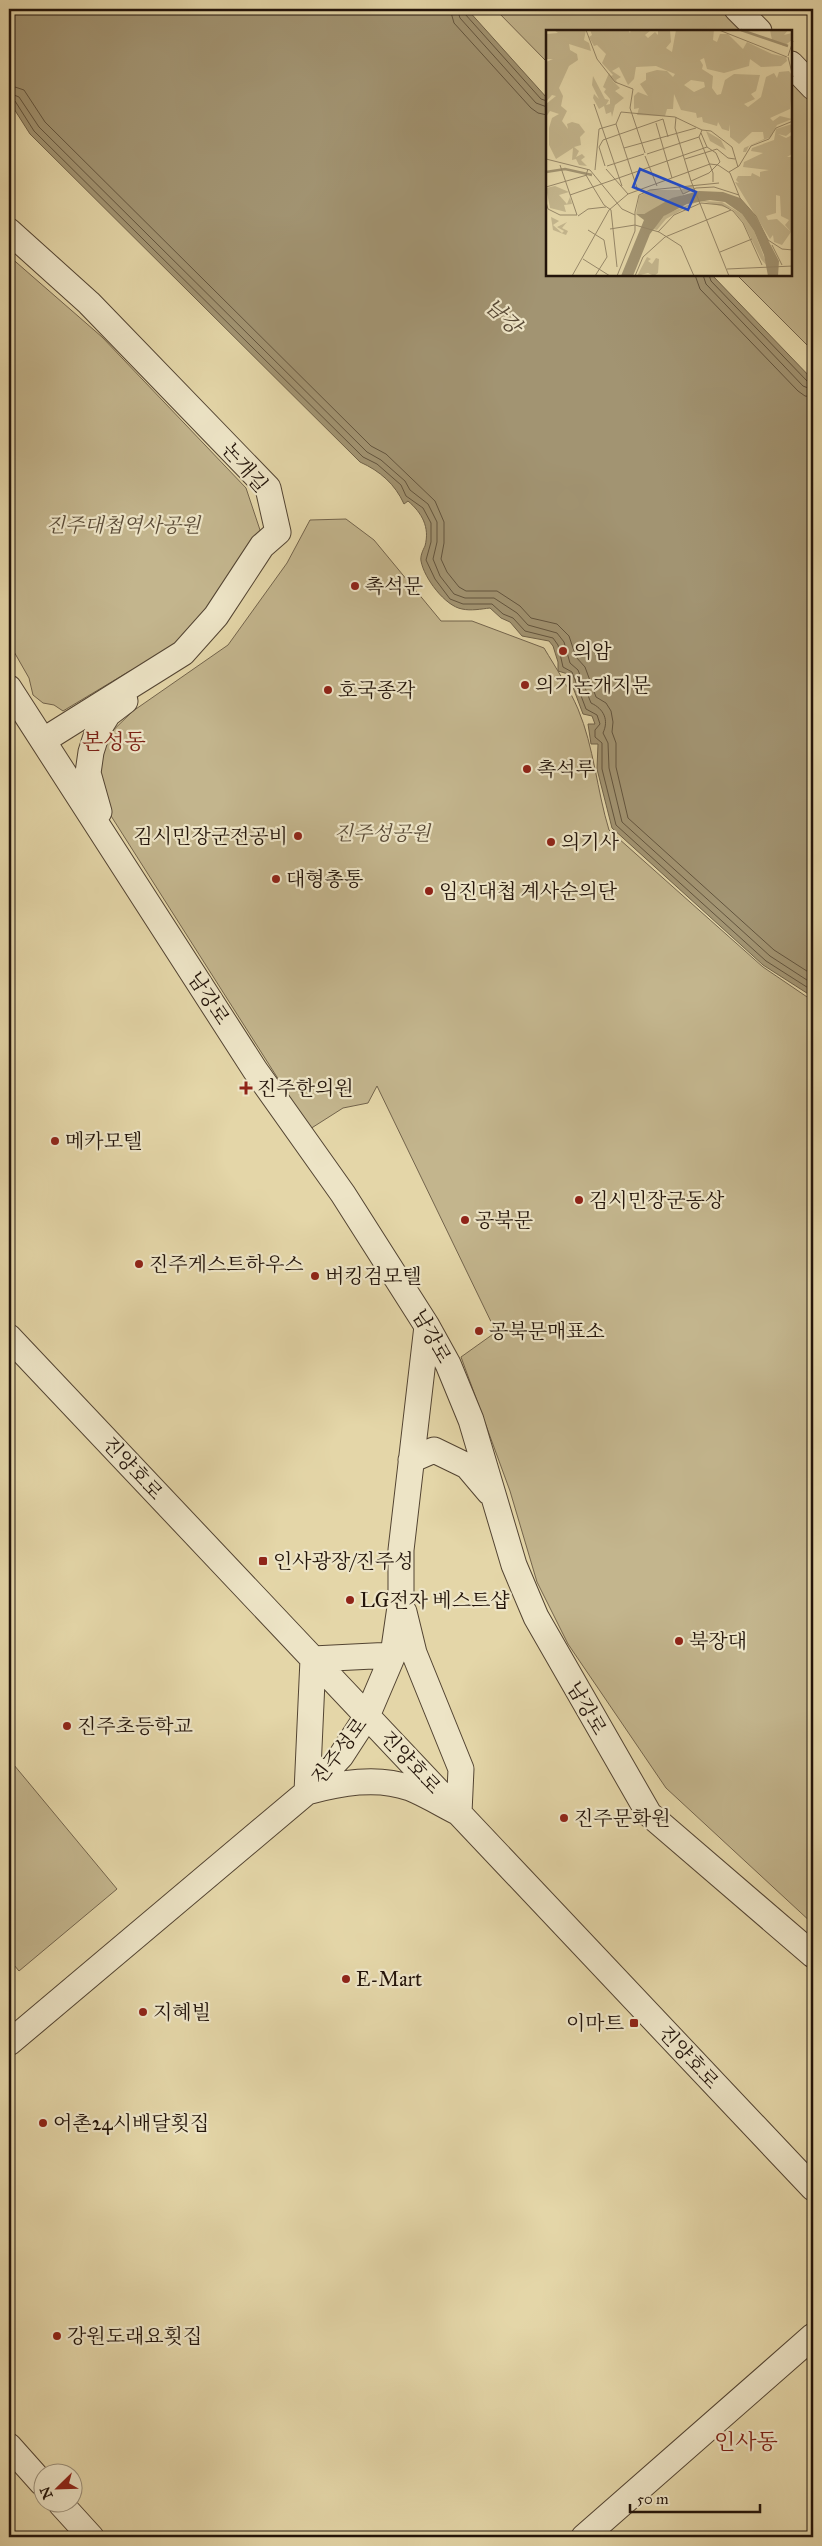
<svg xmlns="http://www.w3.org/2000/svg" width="822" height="2546" viewBox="0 0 822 2546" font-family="'IM FELL Great Primer','Noto Serif KR',serif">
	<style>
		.green { fill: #c3b58d; stroke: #73644c }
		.water { fill: #a29472; stroke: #6f6148 }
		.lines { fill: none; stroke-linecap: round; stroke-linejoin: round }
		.shore { stroke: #62543e; stroke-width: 1 }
		.tertiary-casing { stroke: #534432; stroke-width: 27 }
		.tertiary { stroke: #ede4c6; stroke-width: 25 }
		.poi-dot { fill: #8f2418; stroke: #ede4c6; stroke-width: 2 }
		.labels { text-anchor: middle; stroke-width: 4.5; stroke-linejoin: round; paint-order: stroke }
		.street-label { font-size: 20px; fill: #23140a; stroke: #ede4c6 }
		.park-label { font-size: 20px; font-style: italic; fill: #5b4c38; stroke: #ede4c6 }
		.poi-label { font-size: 20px; fill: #23140a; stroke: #ede4c6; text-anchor: start }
		.water-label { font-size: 21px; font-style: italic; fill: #564734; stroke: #ede4c6 }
		.quarter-label { font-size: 22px; fill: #7a1f14; stroke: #ede4c6 }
		.inset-river { fill: none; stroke: #a29472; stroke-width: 2.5 }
		.inset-road { fill: none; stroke: #978869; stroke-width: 1 }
		.view { fill: #1d4ed8; fill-opacity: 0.15; stroke: #1d4ed8; stroke-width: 2.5 }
		.inset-edge { fill: none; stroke: #23140a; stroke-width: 2.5 }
	</style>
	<rect width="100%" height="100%" fill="#e4d6a8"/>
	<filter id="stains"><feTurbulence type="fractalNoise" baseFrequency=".004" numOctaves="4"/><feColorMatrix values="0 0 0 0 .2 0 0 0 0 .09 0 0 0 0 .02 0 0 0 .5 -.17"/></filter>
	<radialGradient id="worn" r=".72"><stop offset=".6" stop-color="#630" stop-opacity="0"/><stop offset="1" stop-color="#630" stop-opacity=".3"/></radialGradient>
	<!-- green -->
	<path class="green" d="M495 9H719L742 31H547V62Z
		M791 80 813 103V351L737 275H791Z
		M9 256 102 337 246 488 261 533 180 646 128 672 63 711 54 705 43 703 33 695 29 678 9 643Z
		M346 519 374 540 441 621H472L544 648C556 668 569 688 578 709 594 747 597 791 609 830L763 967 813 1001V1924L666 1788 568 1644 537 1582 510 1491 461 1357 496 1332 377 1086 368 1103 343 1108 310 1129 106 808 96 754 99 744 133 711 228 645 287 563 310 520Z
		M9 1759 117 1889 19 1971 9 1959Z"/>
	<!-- water -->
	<path class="water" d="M9 9H467L547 98V275H712L813 380V997L763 965 612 828 597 769 598 744H591L588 724H595L592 716 583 714 568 674 558 671V662L553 646 549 641 522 636 510 622 501 618 490 608C481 609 471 611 462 609 445 606 424 578 421 561 420 556 423 550 425 546 430 527 422 513 408 501L404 504C395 484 380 471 360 462L30 134 9 101Z"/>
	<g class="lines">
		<!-- shore -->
		<path class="shore" d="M450 9 454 23 531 108 538 113 547 115
			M457 9 460 18 536 103 547 107
			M464 9 465 14 541 99 547 101
			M9 85 24 90 45 122 371 446 386 454 435 501 444 522V543L441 559 447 572 459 587 466 591H497L520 606 531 618 557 624 569 636 576 657 585 667 596 697 606 703 611 711 613 722 612 732 616 743V767L628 818 774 950 813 975
			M9 93 19 97 39 127 367 452 381 460 405 481 410 490 428 504 437 522V542L433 559 440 576 454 594 465 598H494L517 613 528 625 557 633 564 642 570 663 578 670 591 703C604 709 609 720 603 733L608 743 609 768 622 822 770 956 813 984
			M9 99 15 101 34 131 363 457 377 464 401 485 406 496 423 508 431 523V542L426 560 435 579 450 599 463 604H492L503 614 513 618 525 631 553 638 558 645 563 667 572 672 586 709 597 715 600 724 595 730V737L602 743V769L616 825 766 961 813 991
			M695 275 700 289 798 391 805 396 813 397
			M703 275 706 284 803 386 813 390
			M709 275 711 281 807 381 813 383"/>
		<defs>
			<path id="tertiary" d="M737 9 759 31
				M791 64 813 87
				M9 231 89 303 268 488 278 532 262 546 216 616 183 653 44 740
				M9 688 255 1070 343 1194 427 1326 448 1364 471 1420 514 1565 536 1617 649 1814 813 1955
				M99 812 88 773 91 752 98 730 108 714 125 701
				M9 1337 813 2188
				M411 1460 434 1450 467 1466 489 1492
				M393 1655 313 1659 307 1792C340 1783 377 1776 410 1788 427 1795 443 1805 459 1813L461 1769 414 1653 404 1612
				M9 2043 307 1792 341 1756 367 1716 393 1655 401 1600V1550L427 1326
				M9 2446 42 2483
				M61 2504 91 2537
				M584 2537 813 2336"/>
		</defs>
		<!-- tertiary casing -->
		<use href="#tertiary" class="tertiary-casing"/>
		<!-- tertiary -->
		<use href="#tertiary" class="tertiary"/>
	</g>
	<!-- markers -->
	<g class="poi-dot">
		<circle cx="355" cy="586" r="5"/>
		<circle cx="563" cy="651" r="5"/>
		<circle cx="525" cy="685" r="5"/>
		<circle cx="328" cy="690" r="5"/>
		<circle cx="527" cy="769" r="5"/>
		<circle cx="298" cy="836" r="5"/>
		<circle cx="551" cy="842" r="5"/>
		<circle cx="276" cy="879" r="5"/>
		<circle cx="429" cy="891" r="5"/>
		<path d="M243.5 1080.5h5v5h5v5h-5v5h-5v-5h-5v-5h5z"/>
		<circle cx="55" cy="1141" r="5"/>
		<circle cx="579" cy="1200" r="5"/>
		<circle cx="465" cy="1220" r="5"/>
		<circle cx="139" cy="1264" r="5"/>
		<circle cx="315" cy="1276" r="5"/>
		<circle cx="479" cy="1331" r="5"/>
		<rect x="258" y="1556" width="10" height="10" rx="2.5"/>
		<circle cx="350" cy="1600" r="5"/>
		<circle cx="679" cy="1641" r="5"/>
		<circle cx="67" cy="1726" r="5"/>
		<circle cx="564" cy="1818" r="5"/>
		<circle cx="346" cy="1979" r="5"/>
		<circle cx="143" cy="2012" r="5"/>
		<rect x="629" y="2018" width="10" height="10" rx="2.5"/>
		<circle cx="43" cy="2123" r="5"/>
		<circle cx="57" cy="2336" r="5"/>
	</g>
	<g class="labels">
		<!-- street labels -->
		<g class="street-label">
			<text transform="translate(245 467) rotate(49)" y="7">논개길</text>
			<text transform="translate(209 998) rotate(57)" y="7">남강로</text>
			<text transform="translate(432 1336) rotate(61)" y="7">남강로</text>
			<text transform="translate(133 1468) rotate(47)" y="7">진양호로</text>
			<text transform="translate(587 1708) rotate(60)" y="7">남강로</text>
			<text transform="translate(339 1751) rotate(-53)" y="7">진주성로</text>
			<text transform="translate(411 1762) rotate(47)" y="7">진양호로</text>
			<text transform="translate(689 2057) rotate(47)" y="7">진양호로</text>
		</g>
		<!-- park labels -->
		<g class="park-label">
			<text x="123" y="532">진주대첩역사공원</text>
			<text x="382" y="840">진주성공원</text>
		</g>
		<!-- poi labels -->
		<g class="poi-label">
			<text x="365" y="593">촉석문</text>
			<text x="573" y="658">의암</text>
			<text x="535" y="692">의기논개지문</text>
			<text x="338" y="697">호국종각</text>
			<text x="537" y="776">촉석루</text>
			<text x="288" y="843" text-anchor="end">김시민장군전공비</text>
			<text x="561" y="849">의기사</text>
			<text x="286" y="886">대형총통</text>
			<text x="439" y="898">임진대첩 계사순의단</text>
			<text x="257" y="1095">진주한의원</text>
			<text x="65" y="1148">메카모텔</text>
			<text x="589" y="1207">김시민장군동상</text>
			<text x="475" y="1227">공북문</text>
			<text x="149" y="1271">진주게스트하우스</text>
			<text x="325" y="1283">버킹검모텔</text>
			<text x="489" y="1338">공북문매표소</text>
			<text x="273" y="1568">인사광장/진주성</text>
			<text x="360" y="1607">LG전자 베스트샵</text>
			<text x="689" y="1648">북장대</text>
			<text x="77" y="1733">진주초등학교</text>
			<text x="574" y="1825">진주문화원</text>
			<text x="356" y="1986">E-Mart</text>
			<text x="153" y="2019">지혜빌</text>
			<text x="624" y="2030" text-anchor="end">이마트</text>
			<text x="53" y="2130">어촌24시배달횟집</text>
			<text x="67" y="2343">강원도래요횟집</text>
		</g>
		<!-- water labels -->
		<g class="water-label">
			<text transform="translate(503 316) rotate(44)" y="7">남강</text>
		</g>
		<!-- quarter labels -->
		<g class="quarter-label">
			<text x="114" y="749">본성동</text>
			<text x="746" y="2449">인사동</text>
		</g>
	</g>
	<!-- overview -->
	<g transform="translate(546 30)">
		<rect width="246" height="246" fill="#e4d6a8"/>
		<path d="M8 0H40L38 10 43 13 45 21 23 14 24 20 31 24 32 30 23 36 13 58 17 66 15 76 21 81 16 91 22 99 21 94 26 92 33 94 39 102 34 107 35 115 28 117 33 121 30 127 36 124 39 127 35 130 41 136 33 135 30 129 26 130 27 118 10 129 3 115V98L6 88 13 84 4 81 0 87V74L10 66 6 65 0 72V32L7 29H0V4L12 3ZM44 0H82L84 3 85 0H105L99 5 102 8 109 2 112 5V0H124L125 12 120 18 126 22 130 0H168L167 10 171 12 174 4H182L197 19 201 12 226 24 240 27 241 31 235 36 215 37 204 29 203 36 178 43 161 39 158 28 154 30 157 35 156 39 167 46 166 58 171 65 175 64 179 50 188 44 214 45 210 61 205 64 209 69 198 74 202 77 215 67 220 47 228 43 231 48 233 42 243 41 247 47 244 79 224 88 227 91 234 86 246 89 231 95 225 107 203 116 200 122H197L198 118 218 109 217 102H206L193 114 184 107V94L183 101 176 99 172 92 171 96 157 92 156 87 151 88 150 83 135 80 128 64 127 79H121L119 86 91 85 93 78 88 79V66L92 62 102 66 94 54 100 50V43L111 40 121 41 127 47 129 44 110 36 90 37 88 49 82 55 73 37 66 41 75 47 70 50 72 54 66 50 74 58 69 61 78 68 69 75 66 87 65 82 60 84 58 76 53 79 47 68 48 64 53 69 46 55 47 46 59 69 63 70 60 75 64 74V69L58 62 60 59 57 57 63 43 65 46 67 45 56 33 60 24 51 15 48 16 43 7 46 5ZM145 50 158 52 159 57 148 62 138 55ZM224 0H242L238 5 246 3V10L238 16 226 10ZM246 94 245 102 240 106 232 104 240 108 246 105V124L241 127H246V205L245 202 239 195 243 190 235 186 234 166 230 165V183L220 186 222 190 231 189 245 202 236 215 228 212 227 205 224 209 189 152 193 153 190 150 192 146H205L206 143 214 147V142L223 140 197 137 198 132 217 123 205 121 206 118 228 110 230 99ZM160 101 175 110 180 120 164 111ZM146 155 148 159 131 168 98 184H90L93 166 105 160H134ZM9 156 23 162 13 165 21 174 24 167 26 174 18 175 20 182 4 178 0 158ZM152 171 120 189 111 200 107 199 120 184ZM155 171 176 172 196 184 208 201 222 237 215 229 197 192 186 179ZM5 187 13 191 7 195 16 203 18 201 11 197 21 192 16 198 22 201 20 205 7 200ZM101 227 105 229 102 231 106 234 110 228 113 229 112 243 108 246 102 243 91 246Z" fill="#c3b58d" fill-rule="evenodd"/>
		<path d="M153 161 177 162 194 168 209 185 233 231 232 246H222L218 225 208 201 196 184 179 172 164 170 141 174 118 186 104 204 87 246H75L98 190 90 184H98L126 168Z" fill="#a29472"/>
		<path class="inset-river" d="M195 0 242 16M0 142 19 139 46 145"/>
		<path class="inset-road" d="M40 0 51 29 69 52 87 59 84 78 99 123M173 0 241 27M242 26 247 11M242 27 247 47M48 74 76 156M130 87 129 98 145 151 183 246M110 93 126 148M70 94 92 161M153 107 167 143V152M78 118 150 98M101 124 153 107 156 100 165 101 186 117 192 137M99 126 111 156M0 129 44 140 76 179 89 185M139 129 171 119 182 128 189 129M59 136 53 117 57 110 117 89 122 107M61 136 98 124M42 139 40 145 44 152 58 175 65 180 71 237M60 139 82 164M49 140 53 99 70 94 75 82 129 87 156 100M183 142 193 136 205 116 223 109 230 98 247 91M145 151 163 143 174 132 170 123 161 117 155 103M133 156 137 164 150 158 168 157 193 165M0 157 41 145M24 165 161 117M0 172 2 179 14 185H31L14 135M32 186 42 179 60 177M64 199 89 195 113 202 135 216 148 246M42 200 58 210 61 227 49 246M112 202 128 185 155 173 176 175 187 181 197 193 216 235M226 215 236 235M174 222 206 209M37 229 64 246M181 239 247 236M26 246 63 180 82 164 164 134 172 135 184 143 194 168 210 186 222 210 236 219 247 220M71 246 89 201V182L93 165 104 160 173 153M89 246 97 227 119 207 185 180"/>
		<path class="view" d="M94 139 150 162 142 180 87 157Z"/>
		<rect width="246" height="246" class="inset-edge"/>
	</g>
	<!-- margin -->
	<rect width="822" height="2546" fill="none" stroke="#e4d6a8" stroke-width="30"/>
	<rect x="10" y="10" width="802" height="2526" fill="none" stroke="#23140a" stroke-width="2.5"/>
	<rect x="15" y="15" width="792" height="2516" fill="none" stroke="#23140a"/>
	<!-- north arrow -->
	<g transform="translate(58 2488) rotate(247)"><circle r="24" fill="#ede4c6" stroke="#9c917b"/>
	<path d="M0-4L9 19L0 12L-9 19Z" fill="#8f2418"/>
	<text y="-8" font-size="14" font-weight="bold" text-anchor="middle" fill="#23140a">N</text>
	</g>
	<!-- scale -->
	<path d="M630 2504v8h130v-8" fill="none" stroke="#23140a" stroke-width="2.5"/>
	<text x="637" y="2504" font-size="15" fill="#23140a" stroke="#ede4c6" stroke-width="4" paint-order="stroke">50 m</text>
	<rect width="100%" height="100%" filter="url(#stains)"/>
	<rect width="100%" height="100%" fill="url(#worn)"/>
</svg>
